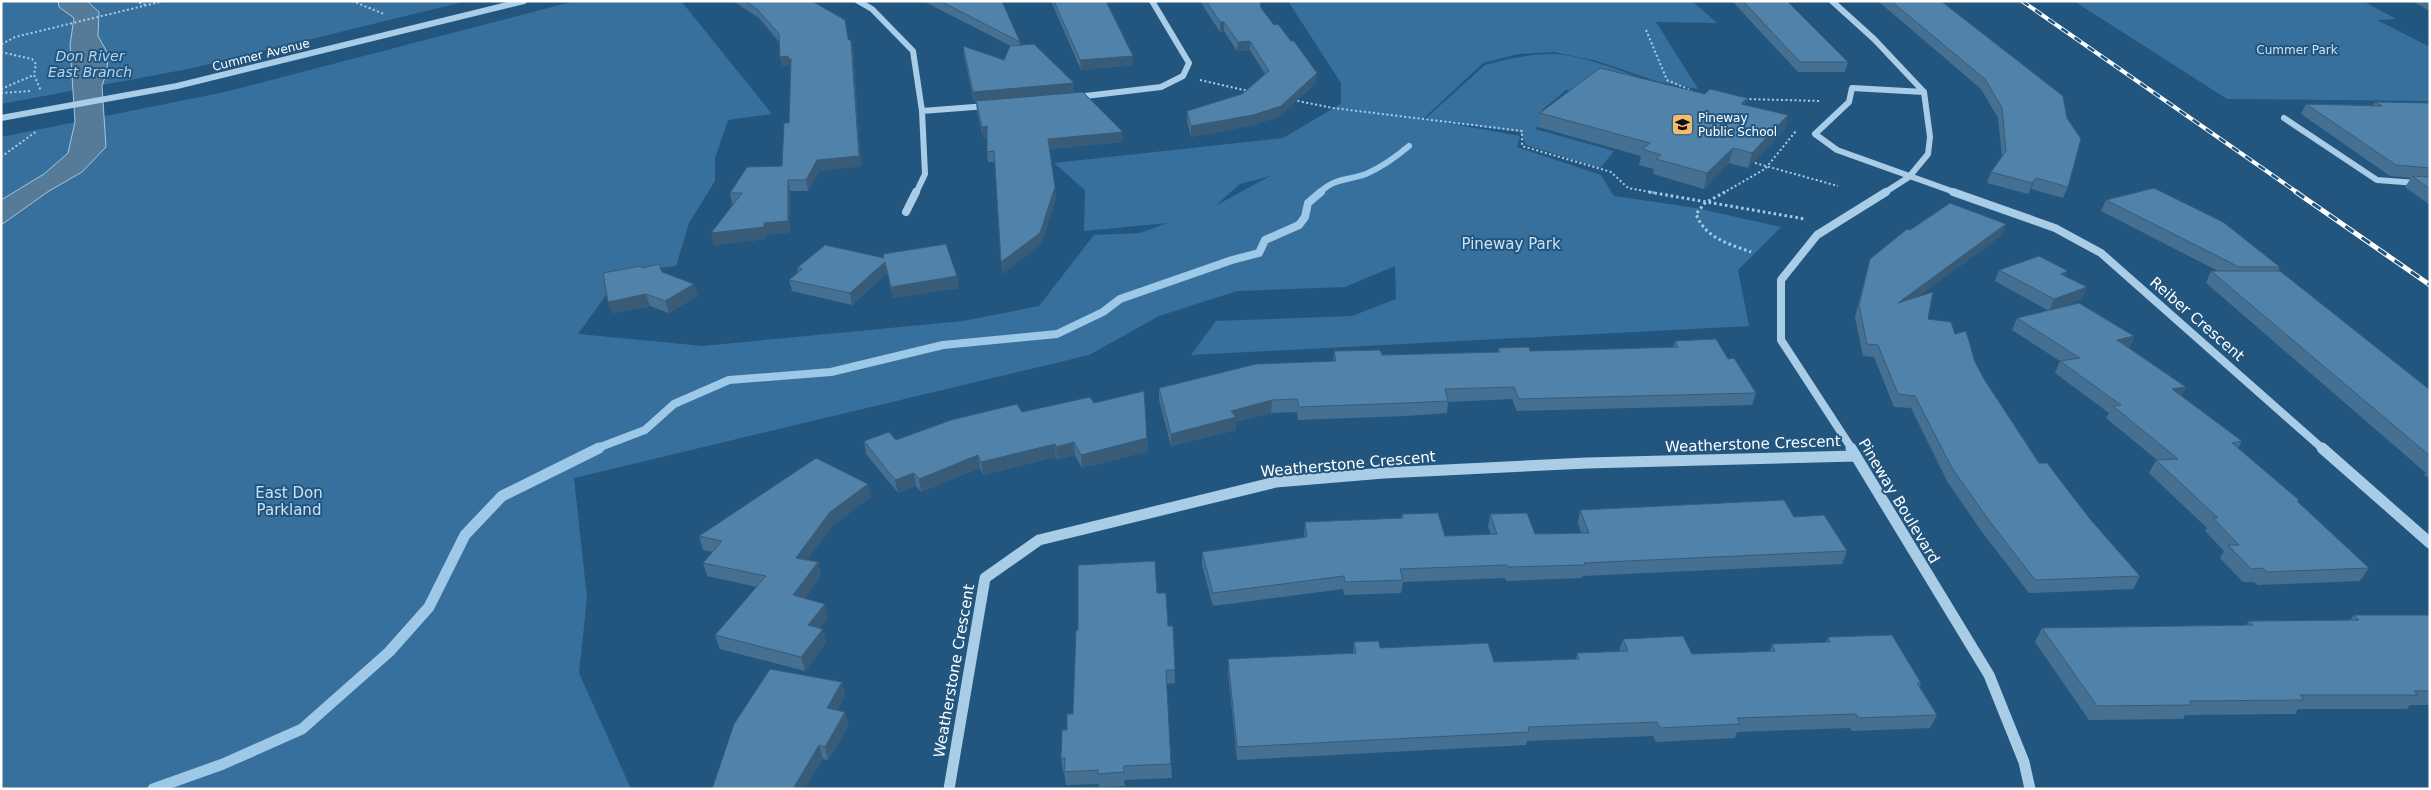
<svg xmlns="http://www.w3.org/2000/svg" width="2431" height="790" viewBox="0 0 2431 790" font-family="'DejaVu Sans',sans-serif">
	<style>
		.green { fill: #37709d; fill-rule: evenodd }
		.water { fill: #567b98; stroke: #9dc8e8 }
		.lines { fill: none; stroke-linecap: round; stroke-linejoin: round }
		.stream-far2 { stroke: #9dc8e8; stroke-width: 6 }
		.stream-far1 { stroke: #9dc8e8; stroke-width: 8 }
		.stream { stroke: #9dc8e8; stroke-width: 11 }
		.path-far1 { stroke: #a9cce7; stroke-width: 2; stroke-dasharray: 2 2.5; stroke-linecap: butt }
		.path { stroke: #a9cce7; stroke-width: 3; stroke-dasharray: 2.5 3; stroke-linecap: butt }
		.minor-far2 { stroke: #a9cce7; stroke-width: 6 }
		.minor-far1 { stroke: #a9cce7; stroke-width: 8 }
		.minor { stroke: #a9cce7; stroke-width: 11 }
		.rail-far1-casing { stroke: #fff; stroke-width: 4 }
		.rail-casing { stroke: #fff; stroke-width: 5 }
		.rail-far1 { stroke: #23567f; stroke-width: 2.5; stroke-dasharray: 8; stroke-linecap: butt }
		.rail { stroke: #23567f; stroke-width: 3; stroke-dasharray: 10; stroke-linecap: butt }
		.wall { fill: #457092 }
		.shaded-wall { fill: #385b77 }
		.building { fill: #5082aa; stroke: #385b77 }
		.labels { text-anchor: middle; stroke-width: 4; stroke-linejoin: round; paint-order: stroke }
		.far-park-label { font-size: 12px; fill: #cce3f5; stroke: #23567f }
		.far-street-label { font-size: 12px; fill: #fff; stroke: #23567f }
		.far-poi-label { font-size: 12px; fill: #fff; stroke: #23567f; text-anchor: start }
		.far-water-label { font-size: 14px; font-style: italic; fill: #b4d5ee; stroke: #23567f }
		.park-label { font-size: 15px; fill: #cce3f5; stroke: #23567f }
		.street-label { font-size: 15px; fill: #fff; stroke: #23567f }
	</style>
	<rect width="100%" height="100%" fill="#23567f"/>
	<!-- green -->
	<path class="green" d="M1 1H467L193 68 1 104Z
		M575 1H681L772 114 728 120 715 158V181L689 223 676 266 649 269 614 284 578 334 703 346 963 321 1039 306 1094 235 1140 233 1167 223 1084 231 1085 190 1054 163 1283 138 1341 104V83L1288 1H1692L1717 23 1656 22 1698 89 1659 82 1597 61 1554 52 1518 54 1483 63 1423 119H1425L1485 65C1507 59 1529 54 1553 54 1581 54 1632 75 1660 85L1577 92 1566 90 1542 110 1551 114 1535 129 1614 151 1600 168 1526 145 1520 132 1436 121 1520 136 1517 147 1601 175 1614 196 1696 208 1781 227 1738 270 1749 326 1191 355 1216 321 1352 316 1396 299 1395 266 1345 287 1237 291 1159 316 1089 355 574 478 587 598 579 673 631 789H1V137L225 92ZM1270 176 1215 206 1240 184Z
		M2074 1H2363L2396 19 2377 20 2430 47V101L2227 99Z"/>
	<!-- water -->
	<path class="water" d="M58 1H87L99 12 98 36 108 54 107 71 102 86 106 147 82 172 49 191 1 225V200L44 174 68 153 75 122 70 45 74 18 59 7Z"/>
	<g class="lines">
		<!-- stream-far2 -->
		<path class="stream-far2" d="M1319 193C1336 177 1347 181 1366 174 1382 167 1396 157 1409 146"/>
		<!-- stream-far1 -->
		<path class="stream-far1" d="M595 449 645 430 674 404 729 380 831 372 943 345 1057 334 1103 312 1120 299 1232 260 1259 253 1265 240 1299 225 1305 217 1308 203 1321 192"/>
		<!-- stream -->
		<path class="stream" d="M153 789 223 764 302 729 389 652 429 607 465 535 502 496 599 448"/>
		<!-- path-far1 -->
		<path class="path-far1" d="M135 1 146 5
			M352 1 384 14
			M1646 30 1667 80 1692 91
			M1 49 2 44 15 37 164 1
			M1 52 32 59 36 64 34 75 41 91
			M1200 80 1248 91
			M1 89 34 75
			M1 93 31 91
			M1745 99 1821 101
			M1293 100 1333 108 1522 131V146L1611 172 1628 188 1656 193
			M1 157 37 131
			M1755 163 1838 186
			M1723 193 1765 169 1796 131"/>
		<!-- path -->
		<path class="path" d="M1649 192 1805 219
			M1725 192 1705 203 1696 214C1705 238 1729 244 1751 252"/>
		<!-- minor-far2 -->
		<path class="minor-far2" d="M858 1 872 9 913 51 922 111 925 174 916 193
			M1832 1 1874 39 1924 92 1930 137 1928 154 1909 177 1884 193
			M1924 92 1852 88 1849 102 1815 134 1837 150 1957 193
			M1077 97 1161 87 1183 76 1189 63 1152 1
			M922 111 987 106
			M1 118 177 86 524 1
			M2284 118 2377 180 2430 184"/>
		<!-- minor-far1 -->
		<path class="minor-far1" d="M1953 192 2055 228 2101 253 2323 449
			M906 212 916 192
			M1852 449 1781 340V280L1817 235 1886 192"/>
		<!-- minor -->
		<path class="minor" d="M1851 448 1989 675 2024 762 2030 789
			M2322 448 2430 543
			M949 789 985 578 1039 540 1276 482 1384 473 1587 463 1856 456"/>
		<defs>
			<path id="rail-far1" d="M2022 1 2298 193"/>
			<path id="rail" d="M2296 192 2430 285"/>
		</defs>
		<!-- rail-far1 casing -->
		<use href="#rail-far1" class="rail-far1-casing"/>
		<!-- rail casing -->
		<use href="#rail" class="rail-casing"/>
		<!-- rail-far1 -->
		<use href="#rail-far1" class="rail-far1"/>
		<!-- rail -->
		<use href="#rail" class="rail"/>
	</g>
	<!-- wall -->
	<path class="wall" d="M733 1H812L848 39 851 41 853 50 861 166 819 171 808 191H790V232L766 235V239L714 245 733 204H732L730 193 782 166 789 123 791 69H790L789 65 782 66 779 42 759 18Z
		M923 1H1002L1020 42V46L1074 83V93L1123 142 1049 149 1056 198 1041 244 1002 274 995 162H988L987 152V137H983L977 111 976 101 974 102 964 56 963 46 1004 60 1011 46Z
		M1051 1H1106L1133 56V65L1081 70Z
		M1200 1H1260L1261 8 1316 83 1280 116 1253 125 1191 137 1187 121V111L1242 94 1265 74 1250 50 1237 51 1224 31 1220 32Z
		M1732 1H1787L1848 62 1845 72H1798Z
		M1878 1H1941L2067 118 2068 187 2063 198 2031 189 2028 194 1987 183 1991 172 2002 157 1998 118 1981 89Z
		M2412 1H2430V11Z
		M2375 102 2430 103V205L2405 187 2411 178 2390 176 2301 114 2306 104 2373 105Z
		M1745 105 1788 115 1784 130 1748 168 1729 163 1704 189 1653 174 1654 169 1639 165 1641 156 1538 127 1540 113Z
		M2106 200 2280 267 2278 271 2430 390V479L2424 475 2426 473 2206 283 2211 271H2218L2101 211Z
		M2006 224 2002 235 1919 296 1928 319 1955 334 1975 362 1984 379 2039 463 2090 519 2140 576 2133 589 2029 593 1982 532 1947 481 1911 408 1894 407 1874 357 1863 356 1855 317 1867 270 1870 259 1910 230Z
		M825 245 957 276 958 288 893 298 887 273 852 305 792 291 789 280 798 273 797 268Z
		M642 268 662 272 694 284 697 296 669 313 650 306 612 313Z
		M1999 270 2066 276 2082 299 2051 310 2134 336 2129 348 2186 387 2181 396 2242 441 2238 448 2299 500 2298 502 2369 568 2360 581 2258 585 2254 582H2243L2220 558 2224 551 2205 531 2207 528 2149 473 2156 460H2157L2106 418 2109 413 2055 373 2060 361 2012 330 2017 318 2049 311 1995 281Z
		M1675 341 1728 359 1756 393 1752 405 1517 411 1512 399 1448 402 1447 413 1405 416 1298 420 1297 412 1271 413 1236 422V430L1171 446 1159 400V388L1333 362 1334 351 1382 355 1498 352V348L1530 351 1673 347Z
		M1094 403 1147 438 1148 451 1082 468 1075 455 1057 460 1056 457 983 475 980 468 921 492 916 486 898 493 866 454 864 441 896 440 1022 412Z
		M868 484 871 497 833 525 807 560 818 562 821 576 804 599 828 618 820 628 826 642 805 671 720 649 715 635 757 587 707 576 703 563 713 552 703 550 699 536Z
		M1580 510 1794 517 1847 551 1842 564 1583 576 1582 578 1506 581 1505 578 1403 582 1401 593 1344 595 1343 589 1213 606 1202 565V552L1304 537 1305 522 1401 518 1402 514 1445 536 1491 534 1488 527 1490 514 1535 534 1581 533 1578 523Z
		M2354 615H2430V705H2410L2407 709H2298L2295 714 2185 715 2183 719 2089 720 2035 642 2042 628 2246 625 2249 621 2350 620Z
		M1173 626 1175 683 1166 684 1172 778 1124 780 1125 786 1099 787V784L1066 785 1064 772H1063L1061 758 1067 730 1073 714 1078 630Z
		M1828 637 1921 683 1920 687 1937 715 1930 728 1852 731 1850 728 1737 732 1735 738 1656 742 1653 736 1527 741 1526 745 1237 760 1228 673V659L1353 654 1354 642 1380 648 1494 662 1576 659 1577 653 1619 651 1623 639 1692 654 1770 651 1772 644 1826 642Z
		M842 682 845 696 837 710 849 725 828 760 823 759 712 789Z"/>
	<!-- shaded-wall -->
	<path class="shaded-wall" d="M1220 22H1224V31L1220 32Z
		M851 41 853 50 861 166 819 171 808 191 806 180Z
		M1250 41V50L1237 51 1238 42Z
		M788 56 791 59 793 69H790L789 65 782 66 780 57Z
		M1133 56V65L1081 70 1080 60Z
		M1317 73 1316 83 1280 116 1253 125 1191 137V126Z
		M1074 83V93L974 102 973 92Z
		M1747 98 1743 113 1741 104Z
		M1788 115 1784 130 1748 168 1752 153Z
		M987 126 988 136 983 137 982 127Z
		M1123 132V142L1049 149 1048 139Z
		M1733 148 1729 163 1704 189 1707 173Z
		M2036 178 2031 189 2028 194 2032 183Z
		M788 180 790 191V232L766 235V239L714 245 711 233 764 223Z
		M1055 187 1056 198 1041 244 1002 274 1001 262Z
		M2006 224 2002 235 1893 315 1898 303Z
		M885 262 887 273 852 305 850 293Z
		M2068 271 2063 283 2061 274Z
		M957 276 958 288 893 298 891 287Z
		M694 284 697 296 669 313 665 301Z
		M2087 287 2082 299 2049 311 2054 299Z
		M646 294 650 306 612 313 608 302Z
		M2134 336 2128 348 2117 340Z
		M2186 387 2180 399 2172 389Z
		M1272 400 1271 413 1236 422V430L1171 446V434L1231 411Z
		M1147 438 1148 451 1082 468 1081 455Z
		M1074 442 1075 455 1057 460 1056 447Z
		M1055 444 1056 457 983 475 981 462Z
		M978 455 980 468 921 492 919 479Z
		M914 473 916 486 898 493 895 480Z
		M868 484 871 497 833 525 799 571 796 558 830 512Z
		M818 562 821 576 797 609 793 595Z
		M825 604 828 618 812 638 808 625Z
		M823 629 826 642 805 671 801 657Z
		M842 682 845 696 830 722 827 708Z
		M845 712 849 725 828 760 825 747Z
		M819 745 823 759 805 789H793Z"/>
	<!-- building -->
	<path class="building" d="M745 1H812L845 20 848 39 851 41 859 156 817 160 806 180H788V221L764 223V227L711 233 742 193H730L747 167 782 166 784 123H789L791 59H788V56L780 57 779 34 757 9Z
		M940 1H1002L1020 42Z
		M1054 1H1106L1133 56 1080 60Z
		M1206 1H1260L1261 8 1274 25 1278 24 1291 41H1294L1317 73 1281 106 1253 115 1191 126 1187 111 1242 94 1269 71 1250 41 1238 42 1224 22H1220Z
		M1743 1H1787L1848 62H1800Z
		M1891 1H1941L2063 96 2067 118 2081 139 2068 187 2036 178 2032 183 1991 172 2006 151 2002 108 1985 79Z
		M1034 44 1074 83 973 92 963 46 1004 60 1010 46Z
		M1600 68 1705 94 1710 89 1747 98 1741 104 1788 115 1752 153 1733 148 1707 173 1656 159 1661 155 1642 149 1650 143 1540 113Z
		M1083 92 1123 132 1048 139 1055 187 1040 233 1001 262 994 151 987 152V126L982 127 976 101Z
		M2375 102 2430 103V168L2396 165 2306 104 2382 106Z
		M2412 176 2430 177V189Z
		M2154 188 2223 222 2280 267H2239L2106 200Z
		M1950 203 2006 224 1898 303 1933 292 1928 319 1951 322 1955 334 1966 331 1975 362 1984 379 2039 463H2047L2090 519 2140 576 2035 580 1988 519 1952 468 1915 396 1898 394 1878 345 1867 344 1859 305 1870 259 1907 229 1910 230Z
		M946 244 957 276 891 287 885 262 850 293 789 280 802 269 797 268 825 245 884 258 883 254Z
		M2039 256 2068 271 2061 274 2087 287 2054 299 1999 270Z
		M659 264 662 272 694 284 665 301 646 294 608 302 603 273 641 266 642 268Z
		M2211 271H2280L2430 390V456Z
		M2079 303 2134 336 2117 340 2186 387 2172 389 2242 441 2232 443 2299 500 2297 501 2369 568 2267 572 2263 568 2251 569 2228 545H2239L2213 518H2218L2156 460 2178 459 2113 406 2121 405 2060 361 2080 358 2017 318Z
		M1716 339 1728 359 1734 358 1756 393 1519 399 1514 387 1445 389 1448 401 1406 403 1299 407 1297 399 1272 400 1231 411 1236 417 1171 434 1159 388 1256 364 1336 361 1334 351 1380 350 1382 355 1500 352 1498 348 1529 347 1530 351 1611 349 1678 347 1675 341Z
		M1144 391 1147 438 1081 455 1074 442 1056 447 1055 444 981 462 978 455 919 479 914 473 895 480 864 441 889 432 896 440 951 420 1017 404 1022 412 1090 397 1094 403Z
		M816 458 868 484 830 512 796 558 818 562 793 595 825 604 808 625 823 629 801 657 715 635 766 576 703 563 722 541 699 536Z
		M1784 500 1794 517 1824 515 1847 551 1584 563 1585 565 1508 567 1507 565 1400 569 1403 580 1345 582 1344 576 1213 593 1202 552 1307 537 1305 522 1403 518 1402 514 1438 513 1445 536 1497 534 1490 514 1527 513 1535 534 1589 533 1580 510Z
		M1155 561 1157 593H1166L1168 626H1173L1175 670H1166L1171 764 1124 766V772L1098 774V770L1064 772 1065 758H1061L1062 730H1067V714H1073L1076 630H1078V565Z
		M2354 615H2430V691H2414L2418 695H2300L2304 700 2189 701 2192 705 2097 706 2042 628 2253 625 2249 621 2359 620Z
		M1892 635 1921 683H1917L1937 715 1858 718 1856 714 1737 718 1740 724 1660 728 1657 722 1528 727 1529 732 1237 747 1228 659 1356 653 1354 642 1379 641 1380 648 1488 643 1494 662 1579 659 1577 653 1628 651 1623 639 1683 636 1692 654 1775 651 1772 644 1830 642 1828 637Z
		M770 669 842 682 827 708 845 712 825 747 819 745 793 789H712L734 724Z"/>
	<!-- icons -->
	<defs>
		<symbol id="school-square" viewBox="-11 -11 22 22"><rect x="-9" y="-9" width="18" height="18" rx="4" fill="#f2bc6b" stroke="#23567f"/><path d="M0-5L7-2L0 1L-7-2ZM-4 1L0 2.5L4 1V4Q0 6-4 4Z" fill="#111"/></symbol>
	</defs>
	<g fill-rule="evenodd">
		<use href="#school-square" x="1670" y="112" width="25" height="25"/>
	</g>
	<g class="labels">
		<!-- far-park labels -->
		<g class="far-park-label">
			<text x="2297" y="54">Cummer Park</text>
		</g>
		<!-- far-street labels -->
		<g class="far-street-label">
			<text transform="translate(261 55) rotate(-14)" y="4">Cummer Avenue</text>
		</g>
		<!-- far-poi labels -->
		<g class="far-poi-label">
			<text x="1698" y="122">Pineway<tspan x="1698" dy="14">Public School</tspan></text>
		</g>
		<!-- far-water labels -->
		<g class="far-water-label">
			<text x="90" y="61">Don River<tspan x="90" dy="16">East Branch</tspan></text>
		</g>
		<!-- park labels -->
		<g class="park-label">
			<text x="1511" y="249">Pineway Park</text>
			<text x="289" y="498">East Don<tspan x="289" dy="17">Parkland</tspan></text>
		</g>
		<!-- street labels -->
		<g class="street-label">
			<text transform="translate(2197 319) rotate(41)" y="5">Reiber Crescent</text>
			<text transform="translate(1753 444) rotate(-2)" y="5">Weatherstone Crescent</text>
			<text transform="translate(1348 464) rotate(-5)" y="5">Weatherstone Crescent</text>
			<text transform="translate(1899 501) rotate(59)" y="5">Pineway Boulevard</text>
			<text transform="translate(954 671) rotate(-80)" y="5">Weatherstone Crescent</text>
		</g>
	</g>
	<!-- border -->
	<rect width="2431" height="790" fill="none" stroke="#ffffff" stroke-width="5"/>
</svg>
